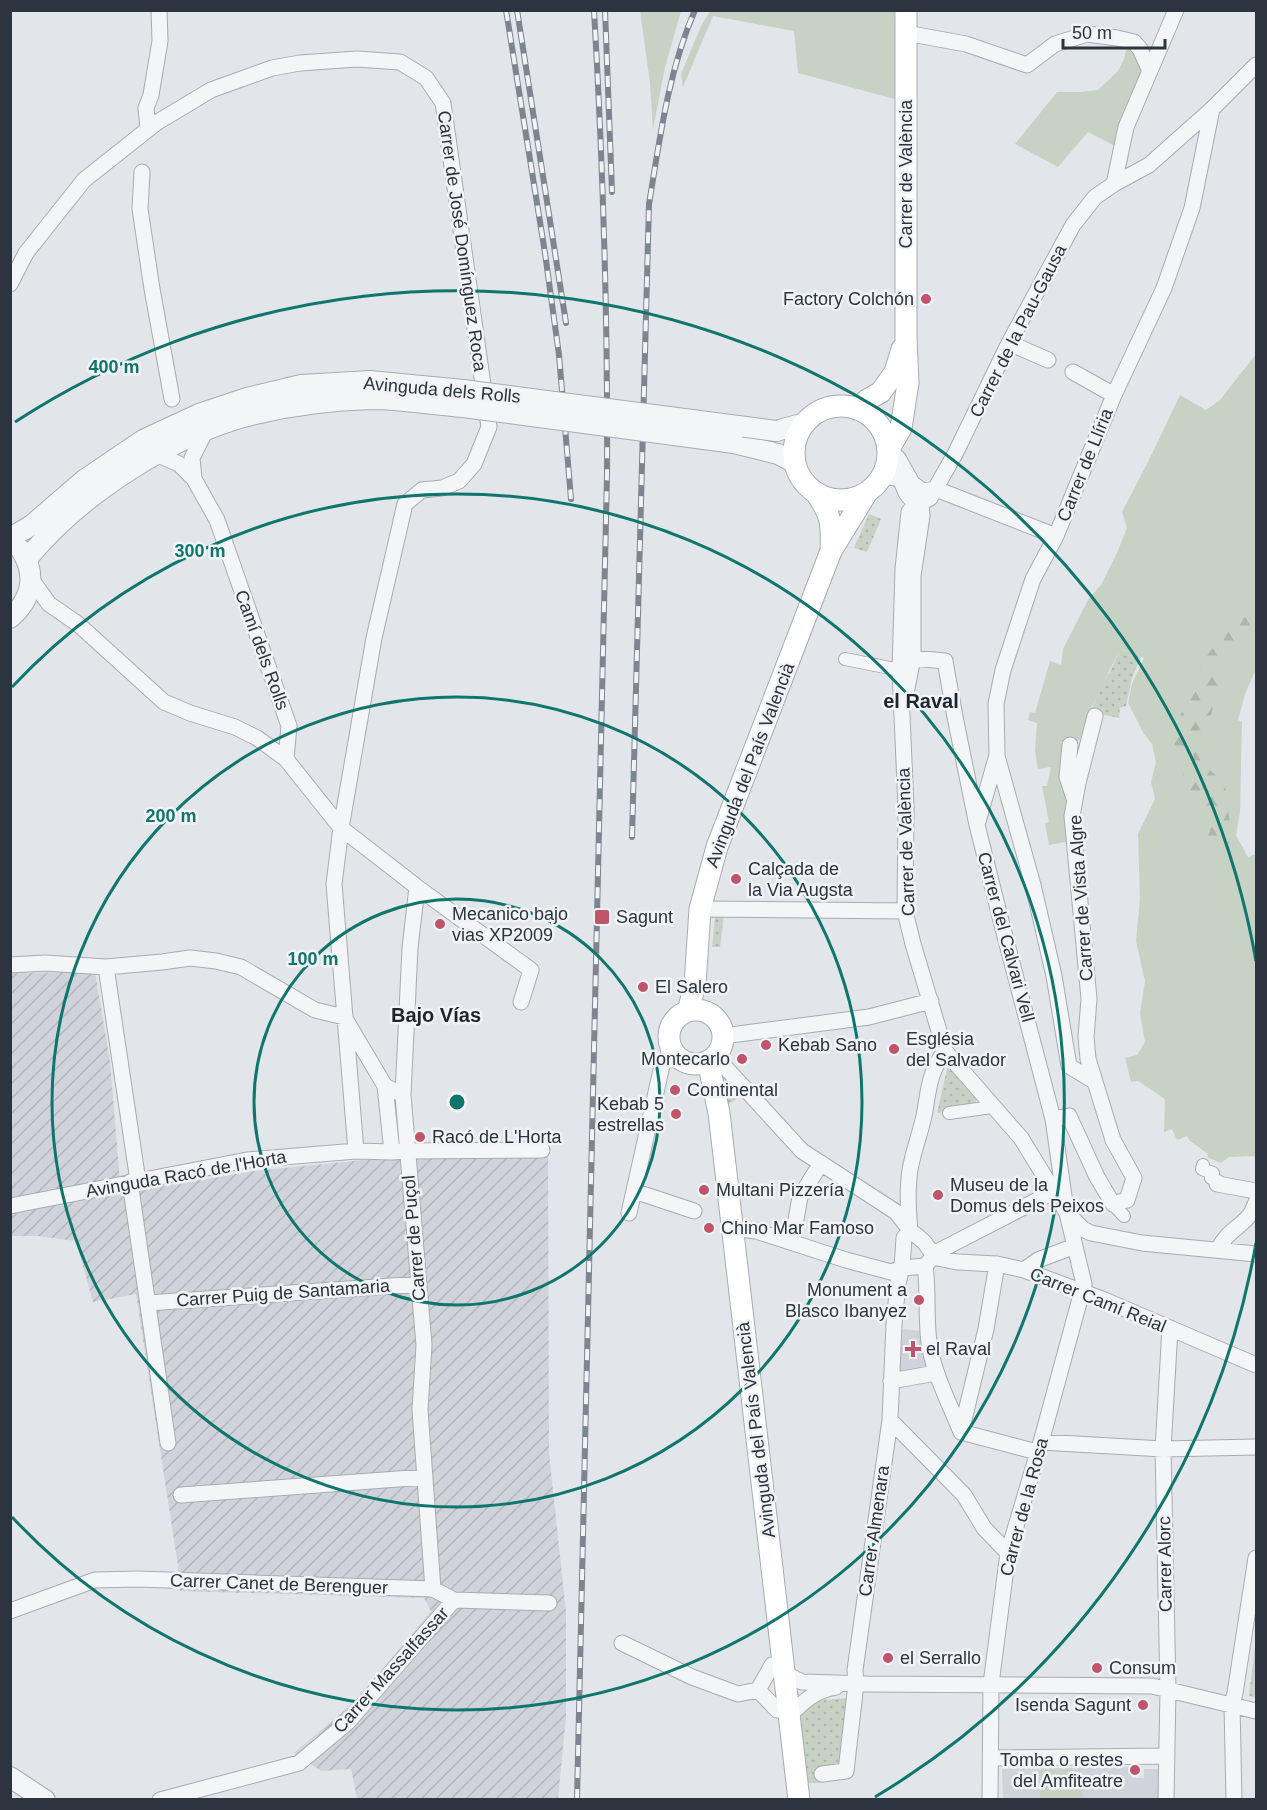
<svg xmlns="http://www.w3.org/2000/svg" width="1267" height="1810" viewBox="0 0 1267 1810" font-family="Arial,sans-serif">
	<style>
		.built { fill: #d0d4da }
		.industrial { fill: url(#industrial-furrows) }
		.grass { fill: #c8d2c4 }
		.forest { fill: url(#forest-firs) }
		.park { fill: url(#park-dots) }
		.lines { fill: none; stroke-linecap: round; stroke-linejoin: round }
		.pedestrian-casing { stroke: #a7acb3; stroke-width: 14 }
		.minor-casing { stroke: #a7acb3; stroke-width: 17 }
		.tertiary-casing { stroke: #a7acb3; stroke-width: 22 }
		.secondary-casing { stroke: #a7acb3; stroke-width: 23 }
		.pedestrian { stroke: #f4f5f7; stroke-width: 12 }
		.minor { stroke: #f4f5f7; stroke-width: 15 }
		.tertiary { stroke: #f4f5f7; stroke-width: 20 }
		.secondary { stroke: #fff; stroke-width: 21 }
		.rail-casing { stroke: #7d8590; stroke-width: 6 }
		.rail { stroke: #f1f3f6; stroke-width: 4; stroke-dasharray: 11; stroke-linecap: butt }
		.tertiary-bridge-casing { stroke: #a7acb3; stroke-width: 22; stroke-linecap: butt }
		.tertiary-bridge { stroke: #f4f5f7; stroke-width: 20 }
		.ring { fill: none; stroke: #0f766e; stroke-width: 3 }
		.poi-dot { fill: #c0546b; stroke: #f1f3f6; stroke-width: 2 }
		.labels { text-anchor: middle; stroke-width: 5; stroke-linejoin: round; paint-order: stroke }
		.street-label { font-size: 18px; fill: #2b343f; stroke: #f1f3f6 }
		.poi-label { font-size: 18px; fill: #2b343f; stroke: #f1f3f6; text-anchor: start }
		.neighbourhood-label { font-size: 20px; font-weight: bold; fill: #1e2530; stroke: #f1f3f6 }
		.centre { fill: #0f766e; stroke: #f1f3f6; stroke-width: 3 }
		.ring-label { font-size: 18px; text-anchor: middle; font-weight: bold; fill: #0f766e; stroke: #f1f3f6; stroke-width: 5; stroke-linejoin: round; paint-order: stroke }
	</style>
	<defs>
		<pattern id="industrial-furrows" width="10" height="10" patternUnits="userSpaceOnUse" patternTransform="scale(1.5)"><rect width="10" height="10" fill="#d0d4da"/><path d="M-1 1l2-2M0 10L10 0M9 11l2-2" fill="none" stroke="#b3b7bc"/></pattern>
		<pattern id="forest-firs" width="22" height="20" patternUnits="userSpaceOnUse" patternTransform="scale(1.5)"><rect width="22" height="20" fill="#c8d2c4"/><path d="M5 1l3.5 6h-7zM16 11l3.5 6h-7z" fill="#acb5a9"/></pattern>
		<pattern id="park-dots" width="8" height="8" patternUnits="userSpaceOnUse" patternTransform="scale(1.5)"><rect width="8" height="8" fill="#c8d2c4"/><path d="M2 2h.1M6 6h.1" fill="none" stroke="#acb5a9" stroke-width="1.8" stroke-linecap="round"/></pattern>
	</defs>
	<rect width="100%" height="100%" fill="#e2e5e9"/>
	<!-- built -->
	<path class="built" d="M903 1329 923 1331 928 1368 907 1372 899 1371Z
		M1131 1767 1132 1778H1144V1769H1158L1159 1799H1003L1002 1769Z"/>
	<!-- industrial -->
	<path class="industrial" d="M95 972 110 1062 121 1193 254 1171 363 1160 412 1158 548 1147 549 1453 566 1612V1716L558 1799H357L351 1769 321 1771 294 1753 356 1701 431 1611 424 1598 180 1591 178 1566 136 1294 93 1302 76 1241 38 1236H11L10 973Z"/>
	<!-- grass -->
	<path class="grass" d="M640 11H681L665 67 653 130 650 83Z
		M710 11H894L902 101 798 73 794 31 713 16 683 87 681 74 701 26Z
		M1128 41 1150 71 1117 147 1088 132 1058 167 1015 144 1057 92H1080L1098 90 1118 71 1124 59Z
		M1256 354V669L1245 694 1238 720 1242 722 1240 812 1236 835 1248 857 1256 854V1156L1229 1157 1221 1163 1207 1157 1208 1154 1189 1140 1187 1136 1177 1140 1172 1129 1164 1132 1165 1099 1138 1081 1131 1082 1125 1058 1137 1055 1145 1042 1140 1013 1145 981 1136 941 1140 899 1138 834 1155 799 1151 782 1156 762 1152 744 1144 734 1128 703 1132 684 1144 658 1121 649 1109 671 1103 688 1092 706 1080 740 1068 747 1063 774 1070 841 1049 845 1045 823 1049 822 1042 786H1047L1051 767 1038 769 1035 751 1037 723 1028 720 1030 712 1035 713 1050 661 1061 665 1063 649 1089 598 1101 585 1117 553 1127 528 1122 512 1149 460 1180 395 1206 410 1220 400Z
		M1082 1769 1083 1799H1040L1039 1770Z"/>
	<!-- forest -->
	<path class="forest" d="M1247 606 1251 628 1224 662 1204 744 1202 764 1225 783 1232 842 1199 855 1210 831 1187 786 1171 737 1205 658Z"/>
	<!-- park -->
	<path class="park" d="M869 514 881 519 867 552 854 548Z
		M1121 649 1141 657 1132 678 1126 706 1120 708 1119 718 1090 712Z
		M713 915H724L720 947H712L715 917 711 918Z
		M949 1066 979 1098 966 1110 937 1113 947 1069Z
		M721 1073 743 1095 724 1107Z
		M1256 1638V1698L1249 1696Z
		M849 1698 842 1766 822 1774V1783H804L796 1721 803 1706 822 1700Z"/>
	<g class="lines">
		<defs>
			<path id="pedestrian" d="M845 659 900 670
				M949 1113 992 1107
				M1203 1165 1202 1169 1213 1173 1211 1178 1218 1181 1217 1184
				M1113 1204 1124 1216"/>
			<path id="minor" d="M906 33 966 44 1027 65 1055 44 1087 34 1117 38 1134 42 1140 49 1150 71
				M148 129 146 108 151 95 160 41 159 10
				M142 172 140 209 152 289 172 399
				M1114 184 1126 127 1176 10
				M10 284 26 253 84 180 156 123 211 90 272 68 300 63 357 59 400 62 426 78 443 103 489 427 474 464 459 481 442 488 422 490 405 504 374 638 341 828 334 884 356 1151
				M1009 343 1048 360
				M1073 372 1114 395
				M890 453 898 458 912 483 923 491 936 489 1056 536
				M156 454 179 464 194 479 217 520 289 726 286 759
				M882 477C910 476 898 488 911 499 914 501 917 502 921 503L930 498 955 454 1009 343 1073 225 1095 197 1114 184 1149 165 1212 109 1256 65
				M194 479 192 458 206 430
				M31 579 49 604 78 624 164 702 190 713 235 727 257 738 286 759 341 828 417 887 531 970 521 1002
				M913 658 945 661 955 717 977 825 1001 921 1053 1119 1066 1210
				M902 694 906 693 913 658V576L922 516 921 503 912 508 909 512 903 569 900 670 906 807 905 911 913 944 945 1051 1021 1138 1067 1213 1084 1284 1041 1442 1008 1553 991 1684 990 1800
				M1070 745 1067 777 1074 798
				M997 756 1033 885 1054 976 1069 1066 1094 1081
				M977 825 997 755 996 704 1003 670 1033 579 1056 536 1114 395 1164 288 1192 208 1212 109
				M417 887 410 948 403 1095 424 1345 420 1410 433 1589
				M700 909 905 911
				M10 965 45 963 106 967 162 962 190 958 216 961 241 967 315 1010 344 1017 385 1086 403 1095
				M106 967 138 1181
				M723 1036 869 1017 931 1001
				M715 1056 802 1151 896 1212 910 1230 924 1242 933 1254V1257L925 1266 902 1268 904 1238 910 1230
				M385 1086 392 1152
				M1053 1119 1069 1116 1097 1177 1113 1204 1127 1200 1134 1178 1113 1140 1088 1059 1086 1037 1089 999 1072 816 1078 783 1095 716
				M130 1182 168 1443
				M1217 1184 1256 1191
				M634 1191 694 1211
				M10 1206 247 1160 356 1151 392 1152 406 1151 542 1150
				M629 1213 661 1070 663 1063 672 1050
				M1067 1213 1083 1229 1091 1233 1142 1243 1256 1254
				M732 1228 756 1231 846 1260 891 1272 902 1268
				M910 1230C908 1210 907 1190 910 1170 913 1152 920 1134 924 1116 929 1090 928 1074 945 1051
				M792 1242 800 1197 821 1163
				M1218 1250C1226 1232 1238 1229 1249 1216 1253 1212 1254 1206 1256 1202
				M933 1254 1053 1192
				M933 1257 957 1262 997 1264 1024 1270 1102 1299 1256 1365
				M925 1266C929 1294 925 1322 930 1349 936 1378 950 1405 961 1432
				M1024 1270 1038 1260 1075 1246
				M148 1303 419 1284
				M891 1381 936 1373
				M890 1420 964 1495 984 1528 1008 1553
				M961 1432 986 1329 997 1264
				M961 1432 1037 1452
				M1041 1442 1163 1449 1256 1447
				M181 1495 425 1477
				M10 1611 95 1580 138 1579 433 1589 454 1600 549 1603
				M622 1643 692 1677 738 1694 758 1690
				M784 1673 802 1682 868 1684 1152 1686 1256 1711
				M758 1690 772 1665
				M758 1690 777 1710
				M789 1716C803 1702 815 1690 836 1687
				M991 1758 1165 1756
				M822 1774 846 1771 856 1684 855 1670 890 1420 894 1324 898 1283 902 1268
				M160 1800 299 1763 348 1722 454 1600
				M1166 1800 1168 1689 1163 1449 1170 1328
				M1234 1800 1232 1705 1235 1693 1256 1558"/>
			<path id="tertiary" d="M776 431 805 423
				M734 443 778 454 795 463
				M10 538 32 525 84 480 143 440 199 414 247 398 301 385 370 381 463 390
				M27 559C79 495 173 434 255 414 293 405 333 400 372 399 402 399 433 405 463 407
				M10 618C32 599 37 575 21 550
				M10 1777 45 1800"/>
			<path id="secondary" d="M794 453a47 47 0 1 1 94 0a47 47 0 1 1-94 0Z
				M857 409 867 400 881 392 895 372 902 349
				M889 449 901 428 908 383 906 338V10
				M816 493C832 516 832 524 831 551
				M669 1037a27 27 0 1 1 54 0a27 27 0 1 1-54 0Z
				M688 1011 695 985 700 909 717 847 831 551 866 494
				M708 1061 719 1113 799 1800"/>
		</defs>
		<!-- pedestrian casing -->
		<use href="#pedestrian" class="pedestrian-casing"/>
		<!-- minor casing -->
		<use href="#minor" class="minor-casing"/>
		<!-- tertiary casing -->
		<use href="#tertiary" class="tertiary-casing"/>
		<!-- secondary casing -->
		<use href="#secondary" class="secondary-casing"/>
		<!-- pedestrian -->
		<use href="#pedestrian" class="pedestrian"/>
		<!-- minor -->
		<use href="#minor" class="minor"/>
		<!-- tertiary -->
		<use href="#tertiary" class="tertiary"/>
		<!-- secondary -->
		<use href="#secondary" class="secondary"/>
		<defs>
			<path id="rail" d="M506 10 545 253 559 355 571 499
				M517 10 566 323
				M605 10 612 192
				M632 837 649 204C660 138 668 72 695 10
				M577 1800 607 475C608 320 603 165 594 10"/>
		</defs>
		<!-- rail casing -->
		<use href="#rail" class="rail-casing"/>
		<!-- rail -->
		<use href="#rail" class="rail"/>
		<defs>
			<path id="tertiary-bridge" d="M463 390 776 431
				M463 407 734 443"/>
		</defs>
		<!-- tertiary-bridge casing -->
		<use href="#tertiary-bridge" class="tertiary-bridge-casing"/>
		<!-- tertiary-bridge -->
		<use href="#tertiary-bridge" class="tertiary-bridge"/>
	</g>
	<!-- distance rings -->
	<g class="ring">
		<circle cx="457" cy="1102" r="203"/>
		<circle cx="457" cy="1102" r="405"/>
		<path d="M12 687A608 608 0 1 1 12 1517"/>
		<path d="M1256 1243A811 811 0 0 1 875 1797M15 422A811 811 0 0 1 1256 961"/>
	</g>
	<!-- markers -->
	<g class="poi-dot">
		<circle cx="926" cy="299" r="6"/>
		<circle cx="736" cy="879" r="6"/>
		<rect x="594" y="909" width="16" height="16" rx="3"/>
		<circle cx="440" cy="924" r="6"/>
		<circle cx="643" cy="987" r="6"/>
		<circle cx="766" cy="1045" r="6"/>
		<circle cx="894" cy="1049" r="6"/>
		<circle cx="742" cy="1059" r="6"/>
		<circle cx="675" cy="1090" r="6"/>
		<circle cx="676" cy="1114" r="6"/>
		<circle cx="420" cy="1137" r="6"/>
		<circle cx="704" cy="1190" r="6"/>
		<circle cx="938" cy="1195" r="6"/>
		<circle cx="709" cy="1228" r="6"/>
		<circle cx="919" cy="1300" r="6"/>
		<path d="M910 1340h6v6h6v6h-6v6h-6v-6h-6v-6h6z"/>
		<circle cx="888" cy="1658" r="6"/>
		<circle cx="1097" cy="1668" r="6"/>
		<circle cx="1143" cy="1705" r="6"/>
		<circle cx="1135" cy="1770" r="6"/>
	</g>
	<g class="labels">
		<!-- street labels -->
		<g class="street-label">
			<text transform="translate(906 174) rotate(-90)" y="6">Carrer de València</text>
			<text transform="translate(462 241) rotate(82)" y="6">Carrer de José Domínguez Roca</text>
			<text transform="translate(1018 331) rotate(-63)" y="6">Carrer de la Pau-Gausa</text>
			<text transform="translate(442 390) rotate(5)" y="6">Avinguda dels Rolls</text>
			<text transform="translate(1085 465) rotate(-68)" y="6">Carrer de Llíria</text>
			<text transform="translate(262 650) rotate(70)" y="6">Camí dels Rolls</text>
			<text transform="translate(750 765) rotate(-69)" y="6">Avinguda del País Valencià</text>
			<text transform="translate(906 842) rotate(-92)" y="6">Carrer de València</text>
			<text transform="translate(1081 898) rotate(-94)" y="6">Carrer de Vista Algre</text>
			<text transform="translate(1006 937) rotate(75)" y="6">Carrer del Calvari Vell</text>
			<text transform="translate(186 1174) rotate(-10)" y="6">Avinguda Racó de l'Horta</text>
			<text transform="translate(414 1238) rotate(-95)" y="6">Carrer de Puçol</text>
			<text transform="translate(283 1293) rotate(-4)" y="6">Carrer Puig de Santamaria</text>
			<text transform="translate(1098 1300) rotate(22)" y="6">Carrer Camí Reial</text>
			<text transform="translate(756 1430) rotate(-97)" y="6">Avinguda del País Valencià</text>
			<text transform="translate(1024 1507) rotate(-75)" y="6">Carrer de la Rosa</text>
			<text transform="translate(874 1531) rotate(-82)" y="6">Carrer Almenara</text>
			<text transform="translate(1165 1564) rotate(-91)" y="6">Carrer Alorc</text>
			<text transform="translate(279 1584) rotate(2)" y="6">Carrer Canet de Berenguer</text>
			<text transform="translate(391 1670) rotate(-48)" y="6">Carrer Massalfassar</text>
		</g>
		<!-- poi labels -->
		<g class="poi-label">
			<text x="914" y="305" text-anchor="end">Factory Colchón</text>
			<text x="748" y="875">Calçada de<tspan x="748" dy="21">la Via Augsta</tspan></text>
			<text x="452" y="920">Mecanico bajo<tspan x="452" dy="21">vias XP2009</tspan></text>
			<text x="616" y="923">Sagunt</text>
			<text x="655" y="993">El Salero</text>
			<text x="906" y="1045">Església<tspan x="906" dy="21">del Salvador</tspan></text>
			<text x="778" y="1051">Kebab Sano</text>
			<text x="730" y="1065" text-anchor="end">Montecarlo</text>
			<text x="687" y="1096">Continental</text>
			<text x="664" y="1110" text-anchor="end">Kebab 5<tspan x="664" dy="21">estrellas</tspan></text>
			<text x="432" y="1143">Racó de L'Horta</text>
			<text x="950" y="1191">Museu de la<tspan x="950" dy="21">Domus dels Peixos</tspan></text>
			<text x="716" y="1196">Multani Pizzería</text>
			<text x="721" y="1234">Chino Mar Famoso</text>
			<text x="907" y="1296" text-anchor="end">Monument a<tspan x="907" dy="21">Blasco Ibanyez</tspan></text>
			<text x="926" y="1355">el Raval</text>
			<text x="900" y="1664">el Serrallo</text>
			<text x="1109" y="1674">Consum</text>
			<text x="1131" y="1711" text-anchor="end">Isenda Sagunt</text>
			<text x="1123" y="1766" text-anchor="end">Tomba o restes<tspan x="1123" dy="21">del Amfiteatre</tspan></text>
		</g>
		<!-- neighbourhood labels -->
		<g class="neighbourhood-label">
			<text x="921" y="708">el Raval</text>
			<text x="436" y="1022">Bajo Vías</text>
		</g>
	</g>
	<circle cx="457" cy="1102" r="9" class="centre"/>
	<g class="ring-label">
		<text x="114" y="373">400 m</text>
		<text x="200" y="557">300 m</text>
		<text x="171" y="822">200 m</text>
		<text x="313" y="965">100 m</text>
	</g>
	<!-- border -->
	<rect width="1267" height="1810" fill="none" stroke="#2b343f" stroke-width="24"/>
	<!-- scale -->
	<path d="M1063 39v9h102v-9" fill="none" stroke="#2b343f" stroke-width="3"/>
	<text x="1072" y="39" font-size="18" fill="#2b343f" stroke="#f1f3f6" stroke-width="4.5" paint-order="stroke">50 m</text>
</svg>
